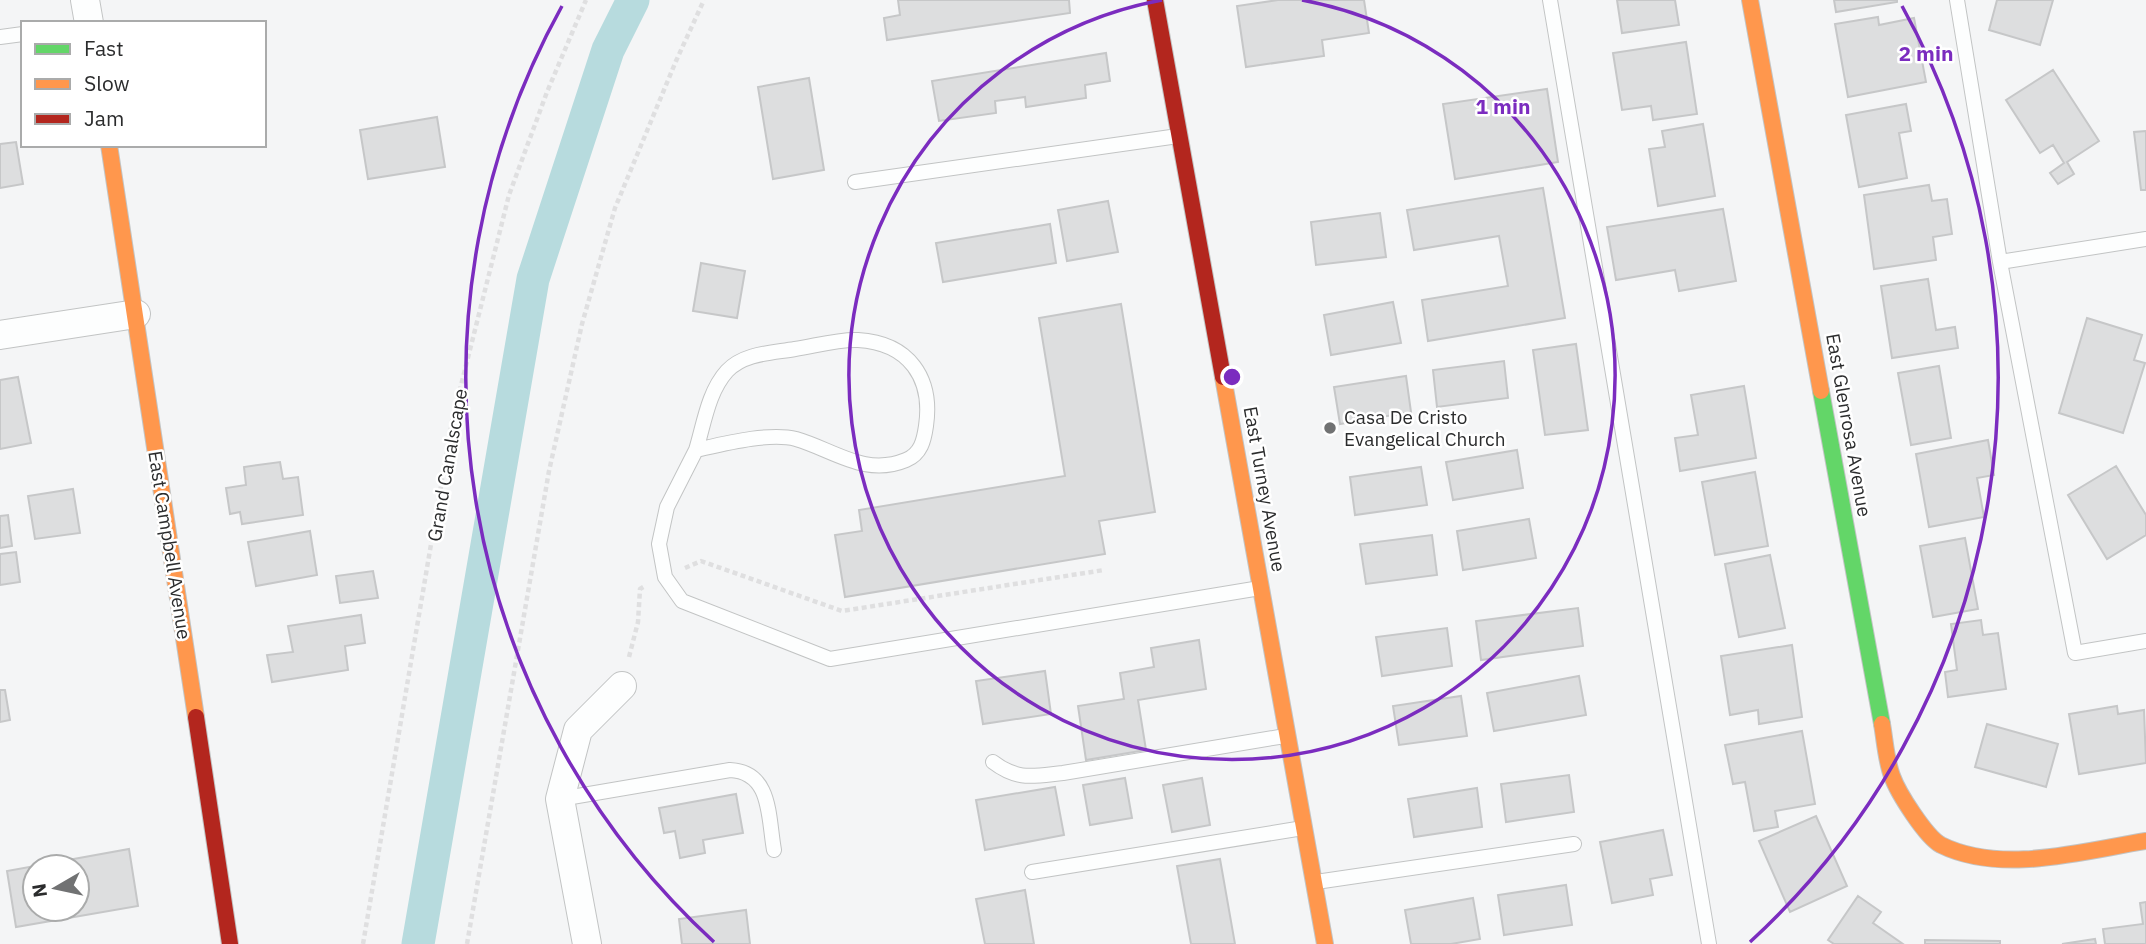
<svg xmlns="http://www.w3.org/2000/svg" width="2146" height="944" viewBox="0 0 2146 944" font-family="'IBM Plex Sans',sans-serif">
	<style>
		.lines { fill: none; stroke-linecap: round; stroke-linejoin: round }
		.canal { stroke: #b7dbde; stroke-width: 33 }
		.building { fill: #dddedf; stroke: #c6c7c8; stroke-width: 2; fill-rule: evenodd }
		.lane-casing { stroke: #c2c4c4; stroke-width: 16 }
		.street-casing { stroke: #c2c4c4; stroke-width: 30 }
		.fast-casing { stroke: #c2c4c4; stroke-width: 18 }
		.slow-casing { stroke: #c2c4c4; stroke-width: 18 }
		.jam-casing { stroke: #c2c4c4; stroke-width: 18 }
		.path { stroke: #dfdfe0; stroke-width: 4.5; stroke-dasharray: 5 3.5; stroke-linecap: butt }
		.lane { stroke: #fdfefe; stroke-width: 14 }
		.street { stroke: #fdfefe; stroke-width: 28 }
		.fast { stroke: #63d668; stroke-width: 16 }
		.slow { stroke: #ff974d; stroke-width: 16 }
		.jam { stroke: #b3261e; stroke-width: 16 }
		.ring { fill: none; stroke: #7b2cbf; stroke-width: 3.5 }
		.poi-dot { fill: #717273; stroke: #fff; stroke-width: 2.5 }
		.labels { text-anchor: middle; stroke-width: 5; stroke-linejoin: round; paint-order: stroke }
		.poi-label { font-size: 19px; fill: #2b2c2d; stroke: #fff; text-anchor: start }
		.street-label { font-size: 19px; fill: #2b2c2d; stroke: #fff }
		.centre { fill: #7b2cbf; stroke: #fff; stroke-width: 3.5 }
		.ring-label { font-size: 21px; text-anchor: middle; font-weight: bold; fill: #7b2cbf; stroke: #fff; stroke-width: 5; stroke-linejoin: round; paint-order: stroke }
	</style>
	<rect width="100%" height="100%" fill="#f4f5f6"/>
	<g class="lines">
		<!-- canal -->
		<path class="canal" d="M418 944 533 279 608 50 633 0"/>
	</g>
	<!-- building -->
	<path class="building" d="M898 0H1069L1070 13 887 40 884 18 900 15Z
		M1278 0H1364L1369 33 1322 40 1324 56 1246 67 1237 6Z
		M1617 0H1675L1679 25 1622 33Z
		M1834 0H1897V2L1836 12Z
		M1997 0H2053L2040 45 1989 30Z
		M1878 17 1879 25 1914 18 1926 82 1848 97 1835 24Z
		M1686 42 1697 114 1653 120 1651 106 1622 110 1613 53Z
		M1106 53 1110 81 1085 85 1086 98 1026 107 1025 97 995 101 996 113 939 121 932 81Z
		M2053 70 2099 141 2067 162 2074 174 2058 184 2050 173 2064 163 2053 145 2040 153 2006 100Z
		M809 78 824 170 773 179 758 87Z
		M1547 89 1558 162 1455 179 1443 104Z
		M1906 104 1911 131 1899 133 1907 178 1859 187 1846 115Z
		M437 117 445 167 368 179 360 130Z
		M1703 124 1715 196 1658 206 1649 149 1665 147 1662 131Z
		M2146 131V190H2141L2134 132Z
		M16 142 23 184 0 188V144Z
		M1929 185 1932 201 1947 199 1952 234 1933 237 1936 260 1874 269 1864 195Z
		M1543 188 1565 318 1428 341 1422 300 1508 286 1499 236 1414 250 1407 210Z
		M1108 201 1118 252 1067 261 1058 210Z
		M1723 209 1736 281 1679 291 1675 270 1616 280 1607 227Z
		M1380 213 1386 257 1316 265 1311 222Z
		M1050 224 1056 263 943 282 936 243Z
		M701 263 745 271 737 318 693 311Z
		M1928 279 1936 330 1955 327 1958 348 1892 358 1881 286Z
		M1393 302 1401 343 1331 355 1324 315Z
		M1121 304 1155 512 1099 521 1105 554 845 597 835 535 862 531 859 510 1065 476 1039 318Z
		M2087 318 2142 335 2134 360 2145 363 2123 433 2059 413Z
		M1576 344 1588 430 1545 435 1533 350Z
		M1504 361 1508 398 1437 407 1433 370Z
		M1939 366 1951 438 1911 445 1898 373Z
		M1406 376 1411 412 1340 424 1334 387Z
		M18 377 31 443 0 449V380Z
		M1744 386 1756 458 1680 471 1675 438 1698 435 1691 395Z
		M1988 440 1994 475 1977 478 1984 517 1929 527 1916 454Z
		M1517 450 1523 488 1453 500 1446 462Z
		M280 462 283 479 298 477 303 515 242 524 240 512 230 514 226 488 246 485 244 467Z
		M2116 466 2146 515V535L2107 559 2068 495Z
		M1421 467 1427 505 1355 515 1350 477Z
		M1755 472 1768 546 1715 555 1702 482Z
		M73 489 80 533 35 539 28 496Z
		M8 515 12 546 0 548V516Z
		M1529 519 1536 558 1463 570 1457 531Z
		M310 531 317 575 256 586 248 542Z
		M1432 535 1437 575 1366 584 1360 544Z
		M1965 538 1978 609 1933 617 1920 546Z
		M16 552 20 582 0 585V554Z
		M1770 555 1785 628 1739 637 1725 564Z
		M373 571 378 598 340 603 336 576Z
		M1578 608 1583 646 1481 660 1476 621Z
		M361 615 365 643 345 646 348 670 272 682 267 655 293 652 288 626Z
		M1981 620 1983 635 1998 633 2006 689 1948 697 1945 672 1957 670 1951 624Z
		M1447 628 1452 666 1382 676 1376 637Z
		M1199 640 1206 689 1138 700 1146 750 1086 760 1078 706 1124 699 1120 673 1154 667 1151 648Z
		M1792 645 1802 717 1759 724 1758 710 1730 715 1721 656Z
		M1045 671 1051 714 983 724 976 681Z
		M1579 676 1586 715 1494 731 1487 693Z
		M0 690H5L10 720 0 722Z
		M1461 696 1467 736 1399 745 1393 706Z
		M2117 706 2118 714 2144 710 2146 763 2079 774 2069 714Z
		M1987 724 2058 744 2046 787 1975 767Z
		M1802 731 1815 804 1775 811 1778 827 1754 831 1745 782 1733 784 1725 745Z
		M1569 775 1574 812 1506 822 1501 784Z
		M1125 778 1132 818 1090 825 1083 785Z
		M1202 778 1210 825 1172 832 1163 785Z
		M1055 787 1064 835 985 850 976 800Z
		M1477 788 1482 827 1414 837 1408 799Z
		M736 794 743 833 703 840 705 853 680 858 675 831 664 833 659 808Z
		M1816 816 1847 886 1790 912 1759 841Z
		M1663 830 1672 875 1650 879 1653 895 1612 903 1600 842Z
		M129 849 138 906 16 927 7 871ZM35 867H77V909H35Z
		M1220 859 1235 944H1191L1177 866Z
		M1566 885 1572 925 1504 935 1498 895Z
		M1025 890 1034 944H985L976 899Z
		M1858 896 1881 912 1873 923 1903 944H1834L1828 940Z
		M1473 898 1480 939 1451 944H1411L1405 910Z
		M2146 902V944H2105L2103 929 2143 924 2140 903Z
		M746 910 750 944H682L679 919Z
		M2095 939 2096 944H2062Z
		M1925 940 2000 941V944H1925Z"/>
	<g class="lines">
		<defs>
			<path id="lane" d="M1550 0 1709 944
				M1957 0 2000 262 2075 653 2146 641
				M0 37 23 34
				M855 182 1178 136
				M2000 262 2146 239
				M696 450C704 424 708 392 727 371 744 353 772 353 795 349 815 346 838 339 858 340 909 343 933 378 926 426 924 440 921 454 906 460 865 477 834 450 796 439 769 432 723 444 696 450L667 507 659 544 665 577 682 601 830 659 1260 588
				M993 762C1018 781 1033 776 1063 773L1285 736
				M560 799 730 770C772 772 768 817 774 850
				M1032 872 1303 828
				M1316 882 1574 844"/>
			<path id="street" d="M85 0 89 23
				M0 335 136 314
				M587 944 560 799 578 730 622 686"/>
			<path id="fast" d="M1821 391 1882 724"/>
			<path id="slow" d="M1750 0 1821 391
				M109 145 196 717
				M1223 377 1325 944
				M1882 724C1885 741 1886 760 1892 776 1898 793 1926 837 1941 845 2002 875 2083 851 2146 841"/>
			<path id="jam" d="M1155 0 1223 377
				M196 717 230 944"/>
		</defs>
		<!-- lane casing -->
		<use href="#lane" class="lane-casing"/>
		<!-- street casing -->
		<use href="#street" class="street-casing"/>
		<!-- fast casing -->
		<use href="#fast" class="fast-casing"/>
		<!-- slow casing -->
		<use href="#slow" class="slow-casing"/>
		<!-- jam casing -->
		<use href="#jam" class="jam-casing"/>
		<!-- path -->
		<path class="path" d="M685 568 701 561 842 611 1104 570
			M629 657 638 622 640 589 645 586
			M363 944 452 421 509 195 547 92 586 0
			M467 944 549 471 582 324 615 208 676 61 704 0"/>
		<!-- lane -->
		<use href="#lane" class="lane"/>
		<!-- street -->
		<use href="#street" class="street"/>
		<!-- fast -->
		<use href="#fast" class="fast"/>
		<!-- slow -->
		<use href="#slow" class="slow"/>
		<!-- jam -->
		<use href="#jam" class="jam"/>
	</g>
	<!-- distance rings -->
	<g class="ring">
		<path d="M1302 0A383 383 0 1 1 1162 0"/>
		<path d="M714 942A766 766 0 0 1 562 6M1902 6A766 766 0 0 1 1750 942"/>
	</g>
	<!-- markers -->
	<circle class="poi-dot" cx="1330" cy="428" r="7"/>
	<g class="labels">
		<!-- poi labels -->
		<g class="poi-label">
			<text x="1344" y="424">Casa De Cristo<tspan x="1344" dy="22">Evangelical Church</tspan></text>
		</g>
		<!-- street labels -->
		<g class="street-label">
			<text transform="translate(1849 425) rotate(80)" y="7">East Glenrosa Avenue</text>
			<text transform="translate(447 465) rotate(-80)" y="7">Grand Canalscape</text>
			<text transform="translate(1265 489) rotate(80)" y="7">East Turney Avenue</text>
			<text transform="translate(170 545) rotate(81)" y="7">East Campbell Avenue</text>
		</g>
	</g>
	<circle cx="1232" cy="377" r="10" class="centre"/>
	<g class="ring-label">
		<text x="1926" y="61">2 min</text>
		<text x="1503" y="114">1 min</text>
	</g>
	<!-- legend -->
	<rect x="21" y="21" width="245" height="126" fill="#ffffff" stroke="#aaabab" stroke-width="2"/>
	<rect x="35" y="44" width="35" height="10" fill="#63d668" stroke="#aaabab" stroke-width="2"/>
	<text x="84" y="56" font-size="21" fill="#2b2c2d">Fast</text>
	<rect x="35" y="79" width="35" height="10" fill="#ff974d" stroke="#aaabab" stroke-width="2"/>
	<text x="84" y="91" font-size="21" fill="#2b2c2d">Slow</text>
	<rect x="35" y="114" width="35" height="10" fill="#b3261e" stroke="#aaabab" stroke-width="2"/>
	<text x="84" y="126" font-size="21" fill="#2b2c2d">Jam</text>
	<!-- north arrow -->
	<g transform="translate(56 888) rotate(261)"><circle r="33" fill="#ffffff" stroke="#aaabab" stroke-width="2"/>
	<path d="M0-5L12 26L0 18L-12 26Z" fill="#717273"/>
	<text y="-10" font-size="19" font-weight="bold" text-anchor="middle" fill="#2b2c2d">N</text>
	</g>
</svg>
